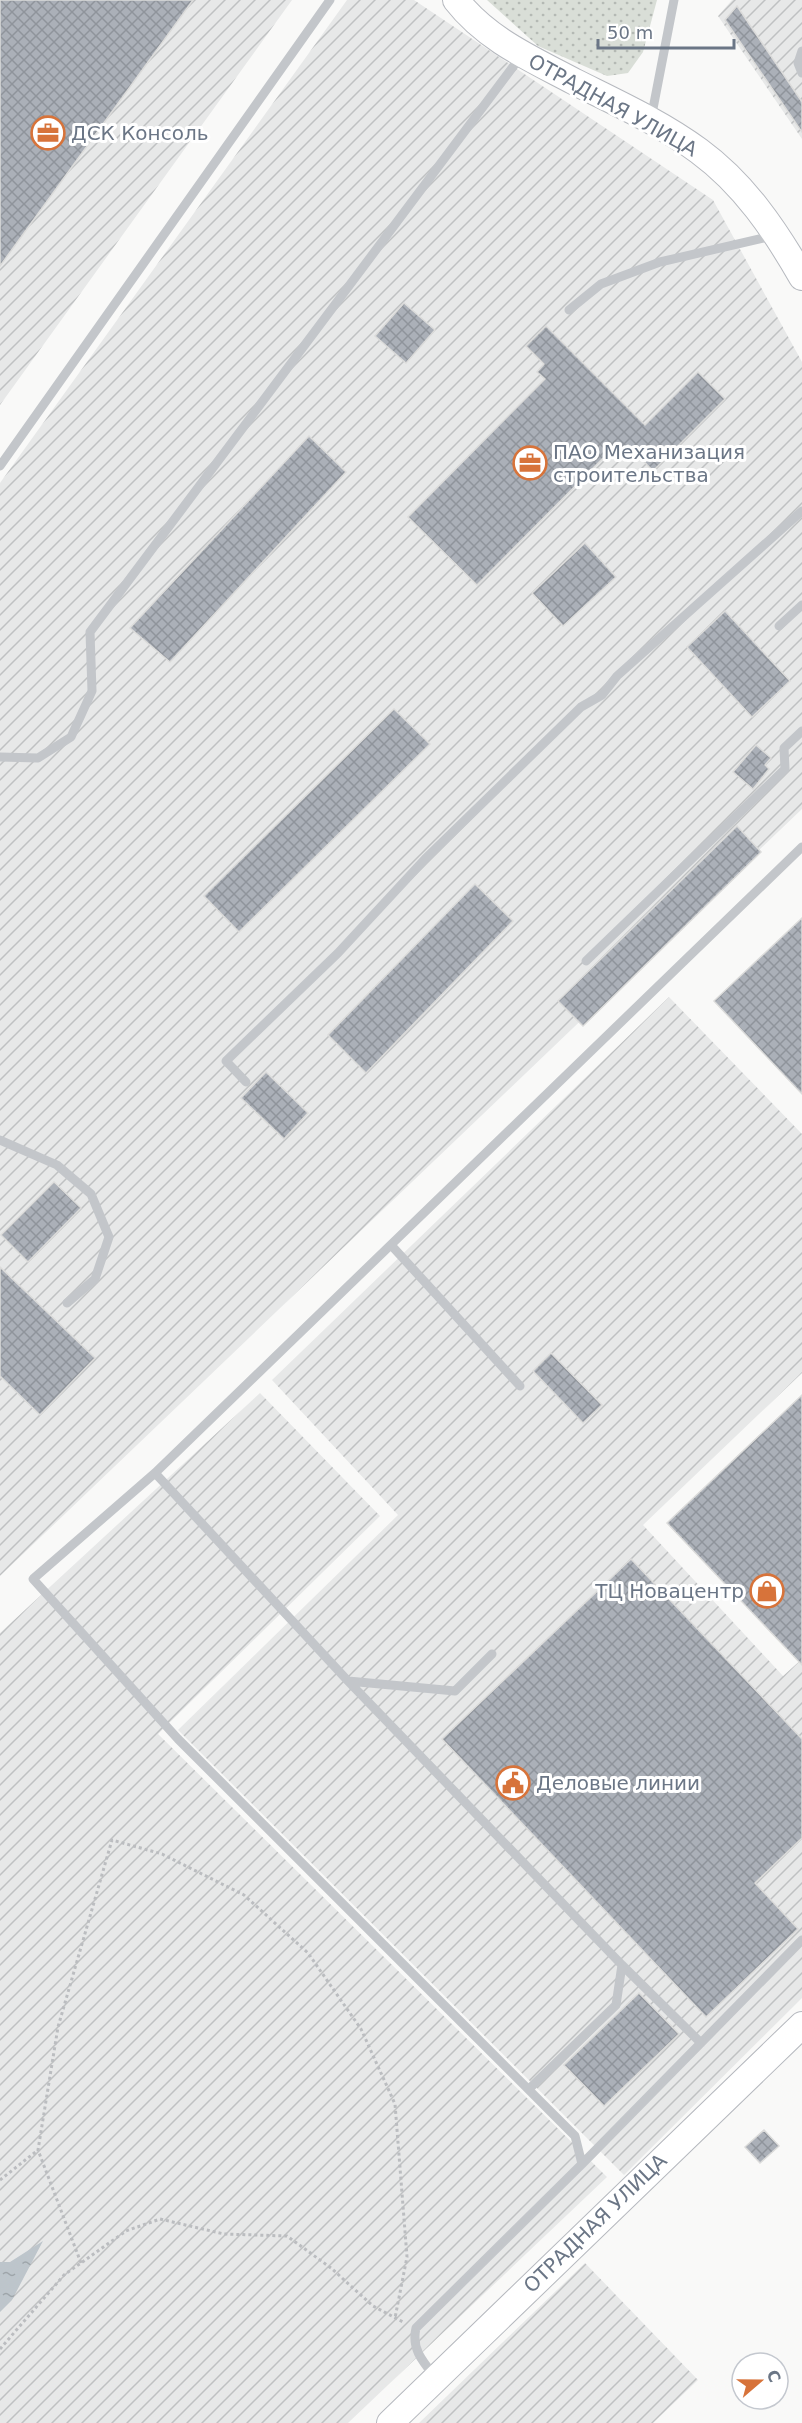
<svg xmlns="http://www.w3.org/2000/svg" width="802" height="2423" viewBox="0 0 802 2423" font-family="'DejaVu Sans',sans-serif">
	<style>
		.industrial { fill: url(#industrial-furrows) }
		.grass { fill: url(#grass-dots) }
		.water { fill: url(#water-ripples) }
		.building { fill: url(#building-cross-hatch); stroke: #dbdbda; stroke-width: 1.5 }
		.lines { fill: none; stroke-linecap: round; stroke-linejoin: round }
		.secondary-casing { stroke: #b6b9bf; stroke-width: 28 }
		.path { stroke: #bbbdc0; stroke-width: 3; stroke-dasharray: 3 3; stroke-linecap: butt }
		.lane { stroke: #c3c6ca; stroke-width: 9 }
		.secondary { stroke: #fff; stroke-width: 26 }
		.labels { text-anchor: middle; stroke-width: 6; stroke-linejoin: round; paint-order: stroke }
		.street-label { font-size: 20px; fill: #6b7686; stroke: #fff }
		.poi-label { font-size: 20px; fill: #6b7686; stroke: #fff; text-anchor: start }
	</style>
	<defs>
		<pattern id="industrial-furrows" width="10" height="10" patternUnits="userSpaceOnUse" patternTransform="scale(1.5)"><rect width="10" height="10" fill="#e7e8e8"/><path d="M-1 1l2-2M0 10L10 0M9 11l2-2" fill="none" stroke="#bfc1c2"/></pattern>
		<pattern id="grass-dots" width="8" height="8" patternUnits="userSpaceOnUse" patternTransform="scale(1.5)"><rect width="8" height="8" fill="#d9ded7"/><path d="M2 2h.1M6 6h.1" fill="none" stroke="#b4b9b4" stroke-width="1.8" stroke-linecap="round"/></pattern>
		<pattern id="water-ripples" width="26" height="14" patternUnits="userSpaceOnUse" patternTransform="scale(1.5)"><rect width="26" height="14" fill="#bdc5cb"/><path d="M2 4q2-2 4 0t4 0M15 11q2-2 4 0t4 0" fill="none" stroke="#9ea5aa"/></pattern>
		<pattern id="building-cross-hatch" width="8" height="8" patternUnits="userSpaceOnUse" patternTransform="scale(1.5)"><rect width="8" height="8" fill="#abb0b8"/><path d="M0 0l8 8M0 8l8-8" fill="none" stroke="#8f949b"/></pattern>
	</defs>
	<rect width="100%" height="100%" fill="#f9f9f8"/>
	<!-- industrial -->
	<path class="industrial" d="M0 0H292L0 405Z
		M347 0H414L713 200 802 362V809L0 1576V483Z
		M732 0H802V139L718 16Z
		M669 997 802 1134V1373L643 1525 783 1676 802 1659V1998L624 2175 178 1730 398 1515 272 1380Z
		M260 1393 380 1516 158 1734 607 2177 348 2423H0V1633Z
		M585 2263 698 2380 653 2423H419Z"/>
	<!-- grass -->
	<path class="grass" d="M487 0H657L643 52 628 73 607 76 538 46Z"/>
	<!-- water -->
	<path class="water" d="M43 2241 12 2300 0 2312V2262H10Z"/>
	<!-- building -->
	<path class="building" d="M0 0H193L0 266Z
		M737 6 802 102V132L725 20Z
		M404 303 435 330 406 363 375 336Z
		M546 326 645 425 698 372 725 399 653 471 628 445 619 454 613 448 477 585 408 517 545 379 537 372 544 364 526 346Z
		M309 436 346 472 170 662 130 628Z
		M585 543 616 577 563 626 532 593Z
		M725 611 790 681 752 717 687 647Z
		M394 709 430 744 239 932 204 896Z
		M756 745 771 758 765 765 769 769 753 789 733 772Z
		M737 826 761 852 583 1026 558 1001Z
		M475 884 513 921 366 1073 328 1035Z
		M802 918V1094L714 1001Z
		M266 1072 308 1113 284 1139 241 1098Z
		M54 1182 81 1208 28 1262 1 1235Z
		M0 1267 95 1358 40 1415 0 1376Z
		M551 1353 602 1405 583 1423 533 1371Z
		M802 1395V1665L667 1523Z
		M631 1559 802 1739V1838L755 1883 798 1929 706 2017 442 1739Z
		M639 1993 679 2034 604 2106 564 2065Z
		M764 2130 779 2146 760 2163 745 2147Z"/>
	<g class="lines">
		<defs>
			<path id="secondary" d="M456 0C487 40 532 59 575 82 617 103 661 123 699 151 744 184 775 230 802 277
				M390 2423 802 2025"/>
		</defs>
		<!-- secondary casing -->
		<use href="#secondary" class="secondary-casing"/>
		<!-- path -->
		<path class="path" d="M0 2180 38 2150
			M81 2263 38 2150 58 2027 112 1840 162 1854 244 1895 308 1953 361 2029 395 2104 407 2257 395 2318
			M0 2349 64 2275 126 2231 160 2219 224 2234 287 2236 331 2268 373 2306 403 2322"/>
		<!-- lane -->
		<path class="lane" d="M802 51 798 63 802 73
			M651 119 674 0
			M569 310 601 284 660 262 772 236
			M0 466 330 0
			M779 626 802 605
			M0 757 38 758 71 737 92 691 90 632 521 56
			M586 961 785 769 784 748 802 731
			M246 1082 226 1061 338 953 425 859 581 707 602 695 617 676 802 511
			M0 1140 57 1165 91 1194 109 1237 95 1279 67 1303
			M391 1245 520 1386
			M155 1473 348 1681 622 1965 616 2005 529 2089
			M348 1681 455 1691 492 1654
			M622 1965 701 2043
			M582 2164 802 1940
			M436 2378C423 2362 411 2349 416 2328L582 2164 575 2136 178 1739 33 1579 155 1473 802 847"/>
		<!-- secondary -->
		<use href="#secondary" class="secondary"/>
	</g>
	<!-- icons -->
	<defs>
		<symbol id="office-ring" viewBox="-11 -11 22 22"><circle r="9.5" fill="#fff" stroke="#d7733a" stroke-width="1.5"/><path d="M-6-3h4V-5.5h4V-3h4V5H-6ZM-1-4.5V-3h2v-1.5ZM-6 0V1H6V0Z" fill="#d7733a"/></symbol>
		<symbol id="shop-ring" viewBox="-11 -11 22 22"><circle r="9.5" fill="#fff" stroke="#d7733a" stroke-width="1.5"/><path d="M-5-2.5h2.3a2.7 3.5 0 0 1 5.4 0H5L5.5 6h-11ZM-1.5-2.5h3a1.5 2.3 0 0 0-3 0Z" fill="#d7733a"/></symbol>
		<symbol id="civic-ring" viewBox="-11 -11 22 22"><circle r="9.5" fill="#fff" stroke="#d7733a" stroke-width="1.5"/><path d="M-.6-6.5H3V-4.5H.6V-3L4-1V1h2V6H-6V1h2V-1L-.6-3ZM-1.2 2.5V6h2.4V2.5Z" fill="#d7733a"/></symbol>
	</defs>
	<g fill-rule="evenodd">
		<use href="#office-ring" x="29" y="114" width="38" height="38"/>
		<use href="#office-ring" x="511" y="444" width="38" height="38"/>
		<use href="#shop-ring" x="748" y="1572" width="38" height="38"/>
		<use href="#civic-ring" x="494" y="1764" width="38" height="38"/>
	</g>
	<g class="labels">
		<!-- street labels -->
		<g class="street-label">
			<text transform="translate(613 105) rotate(29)" y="7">ОТРАДНАЯ УЛИЦА</text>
			<text transform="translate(595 2223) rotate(-44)" y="7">ОТРАДНАЯ УЛИЦА</text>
		</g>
		<!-- poi labels -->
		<g class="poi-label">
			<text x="71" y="140">ДСК Консоль</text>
			<text x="553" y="459">ПАО Механизация<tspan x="553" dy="23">строительства</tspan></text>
			<text x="744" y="1598" text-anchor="end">ТЦ Новацентр</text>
			<text x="536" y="1790">Деловые линии</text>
		</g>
	</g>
	<!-- north arrow -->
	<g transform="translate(760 2381) rotate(70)"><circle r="28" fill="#ffffff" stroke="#c4c8cf" stroke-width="1.5"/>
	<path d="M0-4.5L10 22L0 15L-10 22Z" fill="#d7733a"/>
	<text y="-9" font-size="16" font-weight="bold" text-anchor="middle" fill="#6b7686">С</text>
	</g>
	<!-- scale -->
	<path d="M598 39v9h136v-9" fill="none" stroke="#6b7686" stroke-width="3"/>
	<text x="607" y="39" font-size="18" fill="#6b7686" stroke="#ffffff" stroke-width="4.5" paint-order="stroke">50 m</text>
</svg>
